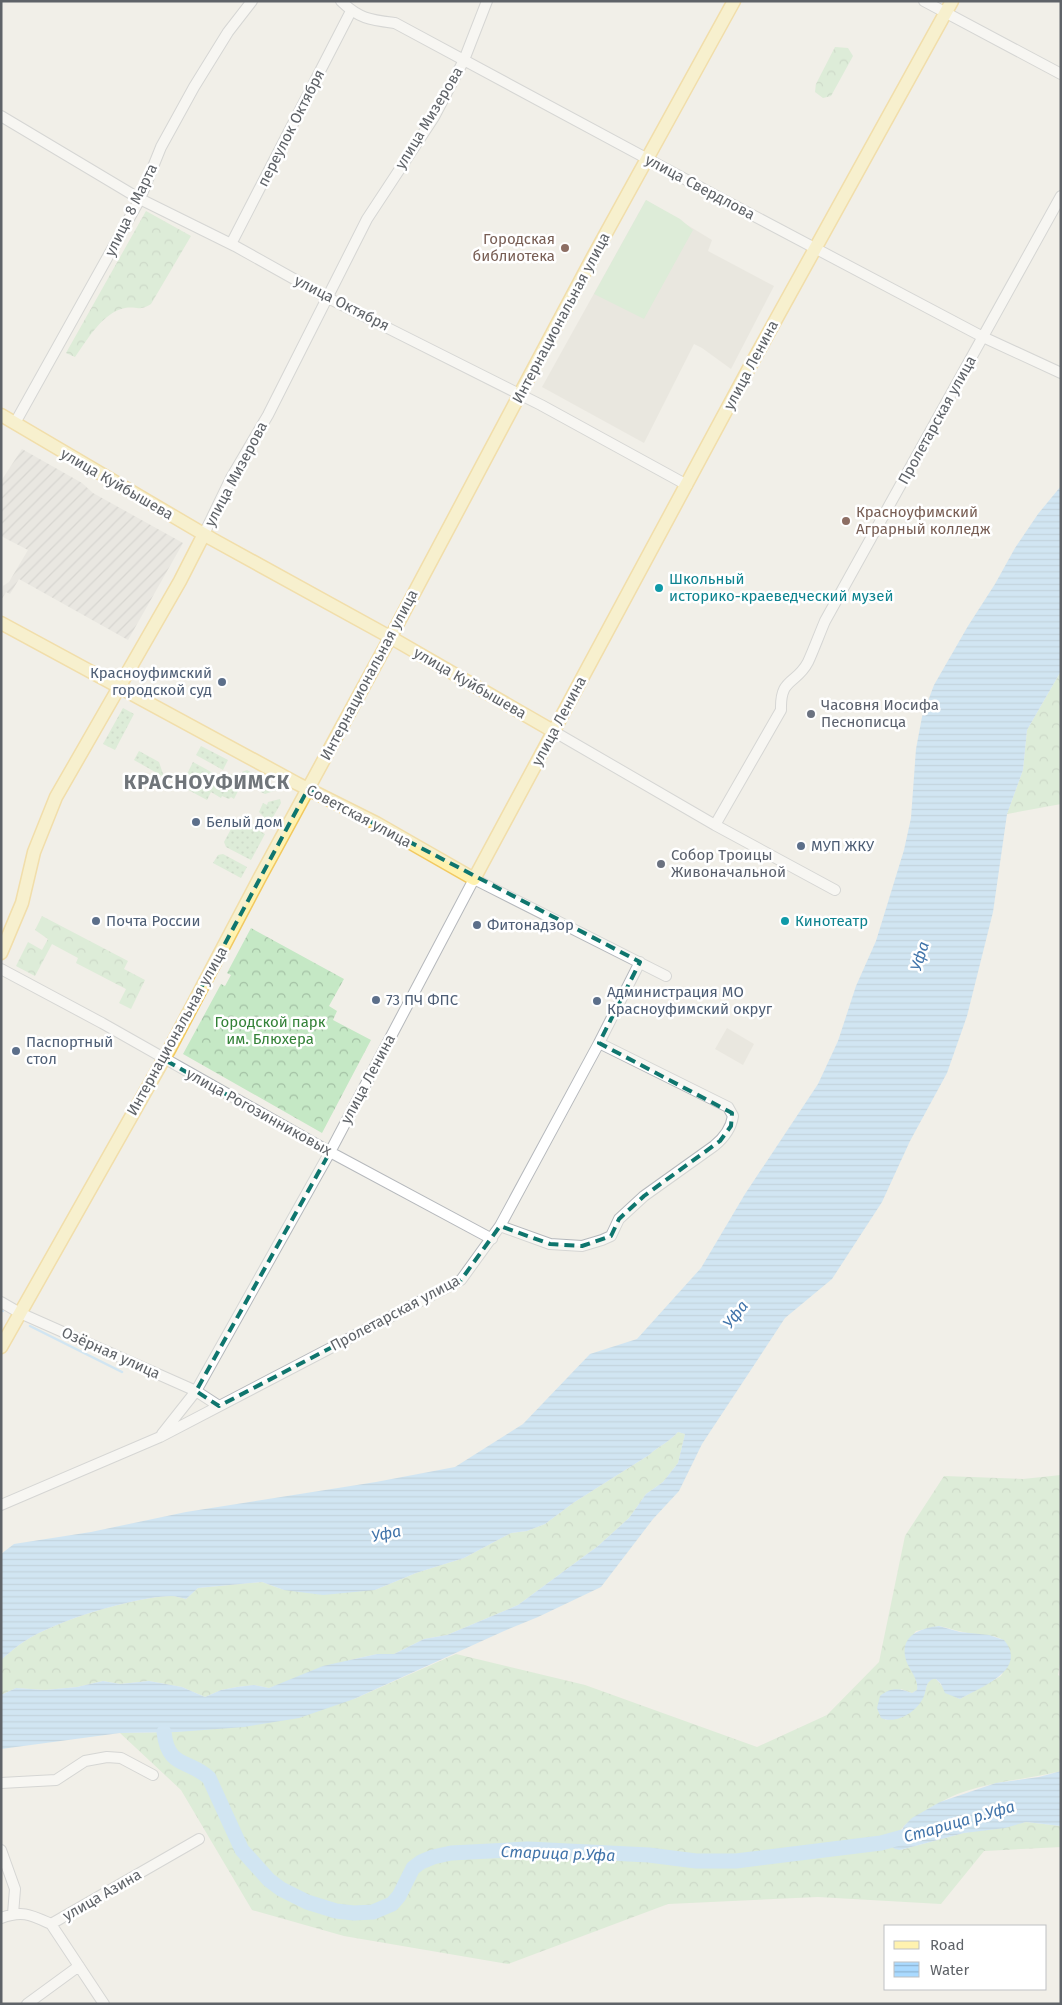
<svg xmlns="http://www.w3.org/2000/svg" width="1062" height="2005" viewBox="0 0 1062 2005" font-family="'Fira Sans',sans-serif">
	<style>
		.industrial { fill: url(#industrial-furrows) }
		.education { fill: #e1ded6 }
		.grass { fill: url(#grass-dots) }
		.forest { fill: url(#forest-crowns); fill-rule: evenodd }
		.garden { fill: #c5e8c5 }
		.water { fill: url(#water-rules) }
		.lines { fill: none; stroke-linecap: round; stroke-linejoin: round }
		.stream { stroke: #aadaff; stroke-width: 2.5 }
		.river { stroke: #aadaff; stroke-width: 15 }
		.minor-casing { stroke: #b5b8bc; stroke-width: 12 }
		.major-casing { stroke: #f2c960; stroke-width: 15 }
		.minor { stroke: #fff; stroke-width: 10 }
		.major { stroke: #fff2af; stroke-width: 12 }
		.marked { fill: none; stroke: #0f766e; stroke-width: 4; stroke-dasharray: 10 6; stroke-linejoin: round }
		.education-dot { fill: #8d6e63; stroke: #fff; stroke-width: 2 }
		.culture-dot { fill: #0f9aa8; stroke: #fff; stroke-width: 2 }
		.service-dot { fill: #5c6f8a; stroke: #fff; stroke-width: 2 }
		.worship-dot { fill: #6b7280; stroke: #fff; stroke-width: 2 }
		.labels { text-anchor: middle; stroke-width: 5; stroke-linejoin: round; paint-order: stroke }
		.street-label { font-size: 15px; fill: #5f6368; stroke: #fff }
		.education-label { font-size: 15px; fill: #785e54; stroke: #fff; text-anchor: end }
		.culture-label { font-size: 15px; fill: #0d838f; stroke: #fff; text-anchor: start }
		.service-label { font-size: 15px; fill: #4e5e75; stroke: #fff; text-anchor: start }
		.worship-label { font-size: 15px; fill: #5b616d; stroke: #fff; text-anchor: start }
		.park-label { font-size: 15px; fill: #348238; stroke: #fff }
		.water-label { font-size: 16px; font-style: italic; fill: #4174aa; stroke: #fff }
		.district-label { font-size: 20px; font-weight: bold; letter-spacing: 1px; fill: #70757a; stroke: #fff }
	</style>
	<defs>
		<pattern id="industrial-furrows" width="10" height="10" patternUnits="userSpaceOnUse" patternTransform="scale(1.25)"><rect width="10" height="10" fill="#e0deda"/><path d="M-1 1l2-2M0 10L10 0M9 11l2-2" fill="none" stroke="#b9b8b5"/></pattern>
		<pattern id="grass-dots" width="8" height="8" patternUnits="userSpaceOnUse" patternTransform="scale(1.25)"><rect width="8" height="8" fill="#c5e8c5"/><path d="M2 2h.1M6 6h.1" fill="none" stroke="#a3c0a4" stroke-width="1.8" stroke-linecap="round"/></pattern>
		<pattern id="forest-crowns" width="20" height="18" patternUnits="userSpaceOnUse" patternTransform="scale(1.25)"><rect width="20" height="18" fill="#c5e8c5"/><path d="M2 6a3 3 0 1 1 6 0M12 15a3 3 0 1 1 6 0" fill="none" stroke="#a3c0a4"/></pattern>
		<pattern id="water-rules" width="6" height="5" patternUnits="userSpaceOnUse" patternTransform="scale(1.25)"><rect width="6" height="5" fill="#aadaff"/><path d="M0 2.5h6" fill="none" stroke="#8eb4d2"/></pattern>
	</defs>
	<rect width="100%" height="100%" fill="#f1efe8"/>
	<!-- industrial -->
	<path class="industrial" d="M22 449 82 483 93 493 183 543 128 640 19 579 10 594 6 592 1 600 3 586 9 582 28 550 1 536V481Z"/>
	<!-- education -->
	<path class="education" d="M646 200 712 240 708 251 774 286 731 369 702 348 694 344 644 443 542 387Z
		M727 1028 754 1044 743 1065 715 1049Z"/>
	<!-- grass -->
	<path class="grass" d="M123 708 134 714 115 750 103 744Z
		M201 746 228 760 223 770 196 755Z
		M139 751 159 762 164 777 134 760Z
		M193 762 222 778 233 774 234 779 237 782 234 789 238 791 234 799 231 797 229 799 222 796 221 798 211 792 207 800 181 786Z
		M247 770 280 789 265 794 261 792 257 784H245L242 772Z
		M280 799 281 803 269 824 262 820 264 817 259 812 263 803 267 805 268 802Z
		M237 818 265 834 251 860 226 847 224 842Z
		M223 854 247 867 241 878 213 863 218 855Z"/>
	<!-- forest -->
	<path class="forest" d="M835 47 848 48 853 56 831 96 823 98 815 92 816 84Z
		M146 211 191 236 151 304C137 312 138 306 125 308 103 312 87 340 75 357L66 353Z
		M1061 671V804L1007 814 1023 770 1027 730Z
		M42 916 128 961 124 969 145 980 131 1009 119 1003 126 989 76 963 78 958 52 944 35 976 16 966 28 942 42 950 48 939 35 930Z
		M251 928 344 979 329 1006 337 1011 333 1020 371 1040 322 1133 183 1054 221 984 225 986 231 975 227 973Z
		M678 1432 685 1434 678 1463 663 1482 646 1494 629 1518 598 1546 518 1605 447 1635 424 1639 394 1654H377L350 1660 269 1688 254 1685 237 1687 221 1690 205 1697 182 1687 149 1681 120 1684 103 1681 77 1687 45 1690 16 1688 1 1695V1660C9 1653 17 1646 25 1641 57 1620 134 1597 171 1596 176 1596 181 1598 186 1599L198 1588 262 1582 284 1590H375L416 1573 464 1558 511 1533 527 1531 545 1524 573 1503 649 1455C660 1445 668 1443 678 1432Z
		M1061 1475V1658L1058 1675 1061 1677V1771C1021 1781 975 1782 939 1803 930 1808 910 1819 903 1827 899 1832 898 1836 891 1841L900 1850 964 1833 1026 1822 1061 1826V1847L984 1851 941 1904 818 1897 668 1904 508 1964 344 1936 252 1910 181 1790 120 1733 177 1732 354 1699 456 1654 585 1685 757 1747 827 1715 879 1662 905 1536 944 1476 1023 1479ZM939 1626C951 1628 962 1633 974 1634 994 1637 1009 1633 1010 1659L1001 1676 960 1699 948 1693 936 1679 933 1678C925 1683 927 1688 924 1695 918 1710 900 1718 885 1720L901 1689 912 1693 917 1690 918 1685 907 1642 916 1631Z"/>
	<!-- garden -->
	<path class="garden" d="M646 200 680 219 693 230 644 319 594 294Z"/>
	<!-- water -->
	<path class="water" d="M1061 486V671L1027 730 1023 770 1007 814 993 912 967 1016 947 1073 910 1141 882 1202 832 1279 785 1318 702 1444 679 1491 653 1519 601 1587 538 1617 504 1631 354 1699 299 1718 244 1727 177 1732 120 1733 1 1749V1695L16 1688 45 1690 77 1687 103 1681 120 1684 149 1681 182 1687 205 1697 221 1690 237 1687 254 1685 269 1688 323 1666 377 1654H394L424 1639 447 1635 518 1605 598 1546 629 1518 646 1494 663 1482 678 1463 685 1434 678 1432C668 1443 660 1445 649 1455L573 1503 545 1524 527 1531 511 1533 464 1558 416 1573 375 1590 323 1595 284 1590 262 1582 198 1588 186 1599C181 1598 176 1596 171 1596 134 1597 57 1620 25 1641 17 1646 9 1653 1 1660V1554L14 1544 91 1532 186 1512 376 1482 455 1467 523 1424 590 1354 637 1339 701 1268 745 1194 818 1084 838 1041 856 986 876 941 904 850 911 818 916 749 922 717 934 685 968 626 995 584 1015 548 1038 514Z
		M939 1626 960 1632 989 1635 1004 1640C1029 1670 980 1687 960 1699L945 1693 941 1684 936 1679H933C925 1683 927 1688 924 1696 918 1711 897 1725 881 1718L877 1708 880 1696C891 1687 899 1688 912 1693L917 1690C919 1679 909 1670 906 1660 899 1636 920 1628 939 1626Z
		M1061 1771V1826L1026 1822 1005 1828 964 1833 900 1850 895 1849 891 1846V1841L899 1836 904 1826 912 1818 940 1802 996 1783 1039 1777Z"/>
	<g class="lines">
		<!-- stream -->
		<path class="stream" d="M1 1310 3 1311
			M30 1326 122 1372"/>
		<!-- river -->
		<path class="river" d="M164 1732C168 1769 189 1759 209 1778L242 1850 269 1880 281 1889 307 1902 336 1911 354 1913 373 1912 392 1904 399 1896 413 1868 421 1862 433 1857 451 1853 528 1849 649 1855 696 1861H736L881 1843 910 1835"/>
		<defs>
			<path id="minor" d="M341 1C359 19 371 20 395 23L722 199 983 337 1061 373
				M924 1 1061 74
				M1 116 140 199 235 246 328 298 541 405 687 485
				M231 244 351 11
				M15 423 140 199 161 147 194 87 228 32 252 1
				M204 534 231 478 268 415 367 219 434 117 464 60 487 1
				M553 731 715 825 835 890
				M715 825 781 710C780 677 796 685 808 662 814 649 819 635 825 621L1061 196
				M1 969 102 1023 330 1152 492 1239
				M500 1226 550 1244 582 1246 602 1240 611 1236 619 1219 644 1196 714 1146C724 1138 731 1129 733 1116L728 1107 599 1043
				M1 1302 20 1313 196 1391 219 1406
				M162 1434 196 1391 330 1152 474 879 666 976
				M1 1505 160 1437 461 1280 500 1226 599 1043 640 962
				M1 1783 56 1780 85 1761 107 1757 121 1758 153 1775
				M1 1850 15 1889 13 1914
				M1 1918C23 1910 31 1915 51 1924
				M51 1924 199 1839
				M51 1924 104 2004
				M27 2004 79 1966"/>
			<path id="major" d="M1 415 212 539 390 637 553 731
				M1 623 298 784 376 823 474 879 748 370 952 1
				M1 953 22 903 34 852 56 797 180 581 204 534
				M1 1347 170 1048 259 879 396 627 594 255 734 1"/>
		</defs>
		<!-- minor casing -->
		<use href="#minor" class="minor-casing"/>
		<!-- major casing -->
		<use href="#major" class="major-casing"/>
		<!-- minor -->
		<use href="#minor" class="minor"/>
		<!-- major -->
		<use href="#major" class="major"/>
	</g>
	<!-- marked area -->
	<path d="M0 0H1062V2005H0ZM308 789 640 962 599 1043 732 1113 731 1126 720 1141 644 1196 619 1219 611 1236 582 1246 550 1244 500 1226 461 1280 219 1406 196 1391 330 1152 163 1059Z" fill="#f1efe8" fill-opacity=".55" fill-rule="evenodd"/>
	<path class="marked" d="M308 789 640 962 599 1043 732 1113 731 1126 720 1141 644 1196 619 1219 611 1236 582 1246 550 1244 500 1226 461 1280 219 1406 196 1391 330 1152 163 1059Z"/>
	<!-- markers -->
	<g class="education-dot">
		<circle cx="565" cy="248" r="5"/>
		<circle cx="846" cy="521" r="5"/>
	</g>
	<g class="culture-dot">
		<circle cx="659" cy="588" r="5"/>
		<circle cx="785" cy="921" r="5"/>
	</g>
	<g class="service-dot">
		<circle cx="222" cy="682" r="5"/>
		<circle cx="196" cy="822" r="5"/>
		<circle cx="801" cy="846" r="5"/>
		<circle cx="96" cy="921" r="5"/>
		<circle cx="477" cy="925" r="5"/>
		<circle cx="376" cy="1000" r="5"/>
		<circle cx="597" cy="1001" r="5"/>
		<circle cx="16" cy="1051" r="5"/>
	</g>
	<g class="worship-dot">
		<circle cx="811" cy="714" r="5"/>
		<circle cx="661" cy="864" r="5"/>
	</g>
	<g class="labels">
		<!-- street labels -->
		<g class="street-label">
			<text transform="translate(429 118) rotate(-59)" y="5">улица Мизерова</text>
			<text transform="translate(291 128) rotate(-63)" y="5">переулок Октября</text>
			<text transform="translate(700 187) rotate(28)" y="5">улица Свердлова</text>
			<text transform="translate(131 210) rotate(-64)" y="5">улица 8 Марта</text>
			<text transform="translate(342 303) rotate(27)" y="5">улица Октября</text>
			<text transform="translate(561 318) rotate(-62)" y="5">Интернациональная улица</text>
			<text transform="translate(751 365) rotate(-62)" y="5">улица Ленина</text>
			<text transform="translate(937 420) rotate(-61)" y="5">Пролетарская улица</text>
			<text transform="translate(236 474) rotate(-62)" y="5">улица Мизерова</text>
			<text transform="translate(117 484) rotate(30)" y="5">улица Куйбышева</text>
			<text transform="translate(369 675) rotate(-62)" y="5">Интернациональная улица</text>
			<text transform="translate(470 683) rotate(30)" y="5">улица Куйбышева</text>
			<text transform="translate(559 721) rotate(-62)" y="5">улица Ленина</text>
			<text transform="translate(359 816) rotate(28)" y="5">Советская улица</text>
			<text transform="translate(177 1031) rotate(-61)" y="5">Интернациональная улица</text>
			<text transform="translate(368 1079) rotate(-62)" y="5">улица Ленина</text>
			<text transform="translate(259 1112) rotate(29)" y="5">улица Рогозинниковых</text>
			<text transform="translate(395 1313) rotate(-28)" y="5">Пролетарская улица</text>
			<text transform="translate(111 1353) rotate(24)" y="5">Озёрная улица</text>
			<text transform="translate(102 1895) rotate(-30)" y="5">улица Азина</text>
		</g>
		<!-- education labels -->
		<g class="education-label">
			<text x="555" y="244">Городская<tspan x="555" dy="17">библиотека</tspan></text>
			<text x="856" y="517" text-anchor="start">Красноуфимский<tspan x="856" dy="17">Аграрный колледж</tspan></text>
		</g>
		<!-- culture labels -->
		<g class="culture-label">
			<text x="669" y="584">Школьный<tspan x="669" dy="17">историко-краеведческий музей</tspan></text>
			<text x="795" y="926">Кинотеатр</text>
		</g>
		<!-- service labels -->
		<g class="service-label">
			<text x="212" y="678" text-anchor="end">Красноуфимский<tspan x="212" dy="17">городской суд</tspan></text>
			<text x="206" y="827">Белый дом</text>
			<text x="811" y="851">МУП ЖКУ</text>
			<text x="106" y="926">Почта России</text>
			<text x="487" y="930">Фитонадзор</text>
			<text x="607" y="997">Администрация МО<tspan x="607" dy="17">Красноуфимский округ</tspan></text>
			<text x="386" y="1005">73 ПЧ ФПС</text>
			<text x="26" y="1047">Паспортный<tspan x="26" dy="17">стол</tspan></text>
		</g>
		<!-- worship labels -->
		<g class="worship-label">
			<text x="821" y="710">Часовня Иосифа<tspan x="821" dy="17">Песнописца</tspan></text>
			<text x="671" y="860">Собор Троицы<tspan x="671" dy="17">Живоначальной</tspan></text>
		</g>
		<!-- park labels -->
		<g class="park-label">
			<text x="270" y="1027">Городской парк<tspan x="270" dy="17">им. Блюхера</tspan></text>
		</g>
		<!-- water labels -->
		<g class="water-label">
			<text transform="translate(919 956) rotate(-73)" y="6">Уфа</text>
			<text transform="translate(735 1314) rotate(-52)" y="6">Уфа</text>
			<text transform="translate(386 1533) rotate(-12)" y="6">Уфа</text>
			<text transform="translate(959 1821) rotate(-16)" y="6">Старица р.Уфа</text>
			<text transform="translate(558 1853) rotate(2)" y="6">Старица р.Уфа</text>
		</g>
		<!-- district labels -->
		<g class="district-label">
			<text x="207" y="789">КРАСНОУФИМСК</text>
		</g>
	</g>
	<!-- border -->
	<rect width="1062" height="2005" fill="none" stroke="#5f6368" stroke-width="5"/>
	<!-- legend -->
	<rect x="884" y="1925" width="162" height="65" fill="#ffffff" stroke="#bfc1c3"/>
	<rect x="894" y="1941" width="25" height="8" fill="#fff2af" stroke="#bfc1c3"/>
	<text x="930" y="1950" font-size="15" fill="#5f6368">Road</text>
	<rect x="894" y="1962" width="25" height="15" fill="url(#water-rules)" stroke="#bfc1c3"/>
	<text x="930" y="1975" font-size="15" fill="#5f6368">Water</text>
</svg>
